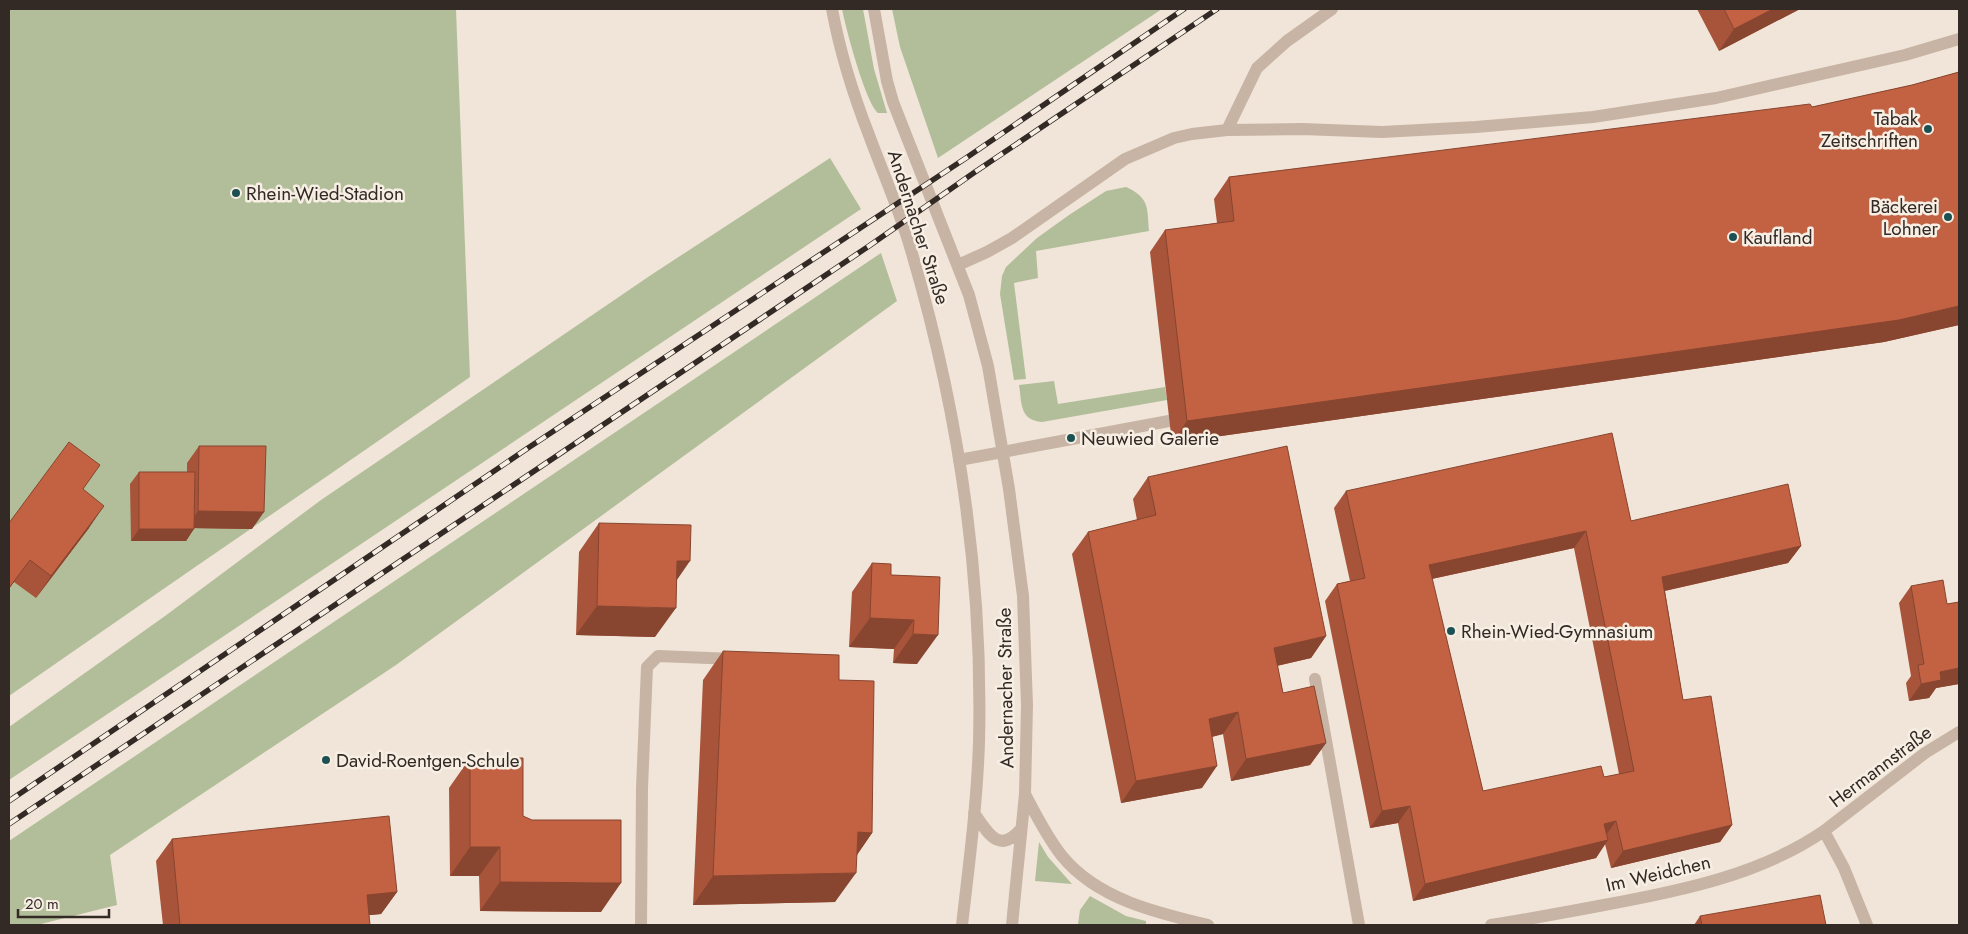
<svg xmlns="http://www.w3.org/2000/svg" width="1968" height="934" viewBox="0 0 1968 934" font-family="Jost,sans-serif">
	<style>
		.green { fill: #b2be99 }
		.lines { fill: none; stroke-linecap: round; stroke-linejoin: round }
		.minor { stroke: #c7b4a4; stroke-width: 12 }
		.rail-casing { stroke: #332a26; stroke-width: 5.5 }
		.rail { stroke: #f8efe4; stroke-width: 4; stroke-dasharray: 11; stroke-linecap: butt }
		.wall { fill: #a7543a; fill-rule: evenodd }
		.shaded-wall { fill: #88452f }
		.building { fill: #c26243; stroke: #88452f; fill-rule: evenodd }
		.poi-dot { fill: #1d5053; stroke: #f8efe4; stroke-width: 2 }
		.labels { text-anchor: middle; stroke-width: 5; stroke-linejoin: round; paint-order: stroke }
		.poi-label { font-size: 19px; fill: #332a26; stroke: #f8efe4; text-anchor: start }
		.street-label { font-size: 19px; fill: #332a26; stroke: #f8efe4 }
	</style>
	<rect width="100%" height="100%" fill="#f0e5d8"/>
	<!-- green -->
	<path class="green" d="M9 9H456L470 377C317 484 162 589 9 696Z
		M842 9H863L874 69 887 113H878C865 101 846 29 842 9Z
		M892 9H1162L938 158 900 47Z
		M830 158 861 209 9 780V727L165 616 321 500 651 275Z
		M1126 187C1150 198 1147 208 1149 231L1036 251 1038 278 1014 283 1026 379 1014 380 1000 294 1002 276 1006 267 1037 238 1069 215 1106 191Z
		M881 253 897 301 396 665 110 855 117 905 37 925H9V841Z
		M1054 381 1058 404 1165 387 1167 400 1042 422C1019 420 1022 403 1019 385Z
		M1039 842 1048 857 1072 884 1035 881Z
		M1090 896 1126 916 1146 921V925L1078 924 1080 910Z"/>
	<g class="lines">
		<!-- minor -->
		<path class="minor" d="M832 9C840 52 853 94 869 135 883 173 900 211 911 250 958 409 983 577 979 742 977 804 969 864 962 925
			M874 9 887 81 893 102 969 295 988 366 1009 489 1023 596 1027 705 1025 794 1012 925
			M1227 130 1257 68 1287 41 1332 9
			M958 265 987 252 1012 238 1125 159 1174 138 1192 134 1227 130 1302 129 1382 132 1476 127 1593 117 1716 98 1905 55 1959 39
			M959 460 1169 421
			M1315 679 1359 925
			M1025 794C1036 815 1047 837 1062 856 1097 899 1157 913 1208 925
			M974 813C988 833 999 855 1021 829
			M1824 831 1844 868 1867 925
			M641 925 642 788 647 667 658 656 734 659
			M1491 925C1529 919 1567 912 1604 905 1680 891 1760 875 1824 831L1925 753 1959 732"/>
		<defs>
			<path id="rail" d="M9 801 528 448 966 158 1184 9
				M9 824 869 246 975 172 1217 9"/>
		</defs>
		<!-- rail casing -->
		<use href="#rail" class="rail-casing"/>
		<!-- rail -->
		<use href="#rail" class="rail"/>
	</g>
	<!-- wall -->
	<path class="wall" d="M1697 9H1800L1719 51Z
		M1959 72V325L1884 342 1172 443 1150 252 1165 230 1217 223 1214 199 1229 177 1812 107 1912 85Z
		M199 446 252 529 194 528 186 541H131L130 484 139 472H187V463Z
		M1148 477 1326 636 1311 658 1277 666 1283 693 1326 743 1310 765 1231 781 1223 734 1212 737 1202 788 1121 803 1072 554 1088 532 1137 520 1133 499Z
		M83 490 89 528 36 598 14 582 9 589V523Z
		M1346 491 1631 521 1801 546 1788 563 1665 591 1683 700 1732 825 1720 842 1611 868 1605 844 1596 858 1413 901 1398 823 1370 828 1325 601 1337 584 1350 581 1334 508ZM1574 548 1619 774 1604 777 1483 791 1432 579Z
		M599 523 655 637 576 635 579 552Z
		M872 563 891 575 940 577 917 664 893 663 894 649 849 647 852 592Z
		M1911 586 1947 604 1959 602V684L1936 688 1929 698 1909 701 1906 683 1911 676 1899 603Z
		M723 651 839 680 872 833 857 855 835 902 693 905 703 680Z
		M470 758 523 816 601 912 480 911 479 876H450L449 788Z
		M172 839 397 892 381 914 369 915 370 925H163L156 861Z
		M1700 916 1826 925H1694Z"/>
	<!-- shaded-wall -->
	<path class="shaded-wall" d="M1773 9H1800L1719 51 1734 29Z
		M1959 306V325L1884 342 1172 443 1187 421Z
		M104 506 89 528 36 598 51 576Z
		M198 511 264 512 252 529 186 528Z
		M139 529H194L186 541H131Z
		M1586 531 1574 548 1417 582 1429 565Z
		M1801 546 1788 563 1650 594 1662 577Z
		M677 561H690L670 590Z
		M597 606 676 608 655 637 576 635Z
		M870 618 914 620 894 649 849 647Z
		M913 634 938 635 917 664 893 663Z
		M1326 636 1311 658 1258 670 1274 648Z
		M1959 668V684L1936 688 1929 698 1909 701 1921 684 1940 672Z
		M1238 712 1223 734 1194 741 1209 719Z
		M1326 743 1310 765 1231 781 1246 759Z
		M1217 766 1202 788 1121 803 1136 781Z
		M1410 806 1398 823 1370 828 1382 811Z
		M1616 821 1604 838V824Z
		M1732 825 1720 842 1611 868 1623 851Z
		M858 832 872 833 852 862Z
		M1608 840 1596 858 1413 901 1425 884Z
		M470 847H500L479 876H450Z
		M856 873 835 902 693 905 713 876Z
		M500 882 621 883 601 912 480 911Z
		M397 892 381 914 352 917 367 895Z"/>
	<!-- building -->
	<path class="building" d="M1724 9H1773L1734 29Z
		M1959 72V306L1899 320 1187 421 1165 230 1234 221 1229 177 1810 104 1812 107 1912 85Z
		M1612 433 1631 521 1788 484 1801 546 1662 577 1683 700 1711 696 1732 825 1623 851 1616 821 1604 824 1608 840 1425 884 1410 806 1382 811 1337 584 1365 578 1346 491ZM1586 531 1634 771 1604 777 1601 766 1483 791 1429 565Z
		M69 442 100 465 83 489 104 506 51 576 30 560 9 588V523Z
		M199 446H266L264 512 198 511Z
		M1287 446 1326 636 1274 648 1283 693 1314 686 1326 743 1246 759 1238 712 1209 719 1217 766 1136 781 1088 532 1156 515 1148 477Z
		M139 472H195L194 529H139Z
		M599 523 691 525 690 561H677L676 608 597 606Z
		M872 563 891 564V575L940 577 938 635 913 634 914 620 870 618Z
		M1943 580 1947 604 1959 602V668L1940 672 1941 680 1921 684 1918 665 1924 664 1911 586Z
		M723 651 839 655V680L874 681 872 833 858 832 856 873 713 876Z
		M470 758H523V816L532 820H621V883L500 882V847H470Z
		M389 816 397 892 367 895 370 925H180L172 839Z
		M1820 895 1826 925H1702L1700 916Z"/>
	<!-- markers -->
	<g class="poi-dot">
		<circle cx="1928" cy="129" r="5"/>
		<circle cx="236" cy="193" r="5"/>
		<circle cx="1948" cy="217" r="5"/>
		<circle cx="1733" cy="237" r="5"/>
		<circle cx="1071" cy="438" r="5"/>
		<circle cx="1451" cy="631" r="5"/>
		<circle cx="326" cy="760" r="5"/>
	</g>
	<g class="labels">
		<!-- poi labels -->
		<g class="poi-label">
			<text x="1918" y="125" text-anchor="end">Tabak<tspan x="1918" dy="22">Zeitschriften</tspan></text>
			<text x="246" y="200">Rhein-Wied-Stadion</text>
			<text x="1938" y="213" text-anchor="end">Bäckerei<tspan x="1938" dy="22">Lohner</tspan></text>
			<text x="1743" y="244">Kaufland</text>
			<text x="1081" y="445">Neuwied Galerie</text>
			<text x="1461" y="638">Rhein-Wied-Gymnasium</text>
			<text x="336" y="767">David-Roentgen-Schule</text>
		</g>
		<!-- street labels -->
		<g class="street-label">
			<text transform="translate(919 227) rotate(72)" y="7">Andernacher Straße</text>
			<text transform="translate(1005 688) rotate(-91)" y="7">Andernacher Straße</text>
			<text transform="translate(1880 766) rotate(-37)" y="7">Hermannstraße</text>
			<text transform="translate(1658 873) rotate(-13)" y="7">Im Weidchen</text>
		</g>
	</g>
	<!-- border -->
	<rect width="1968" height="934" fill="none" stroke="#332a26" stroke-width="20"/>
	<!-- scale -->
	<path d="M18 909v8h91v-8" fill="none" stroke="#332a26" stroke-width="2.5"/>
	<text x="25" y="909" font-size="15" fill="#332a26" stroke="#f8efe4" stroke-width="4" paint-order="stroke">20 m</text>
</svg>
